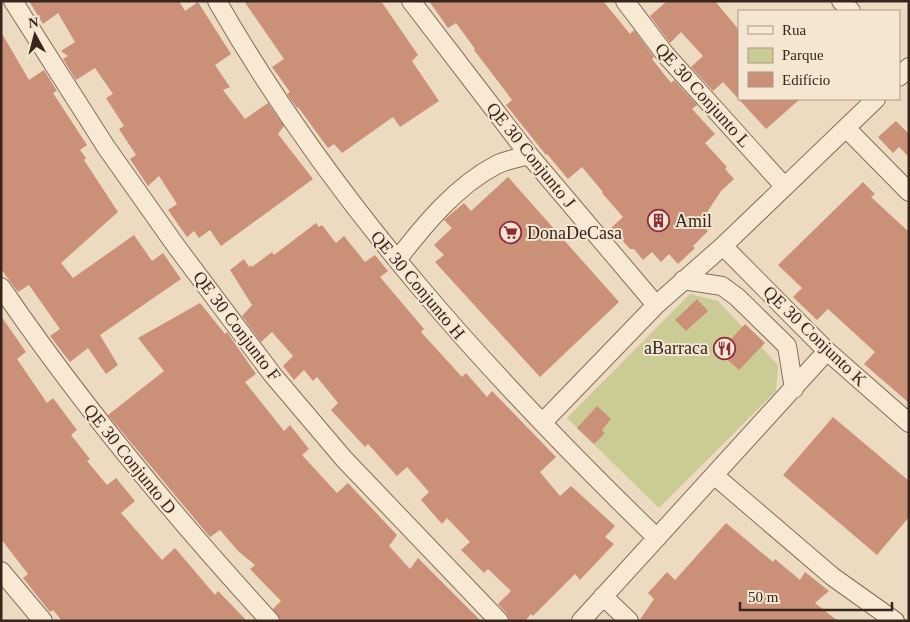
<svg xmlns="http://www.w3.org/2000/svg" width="910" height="622" viewBox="0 0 910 622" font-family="'Times New Roman',serif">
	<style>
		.green { fill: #cbcb96 }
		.building { fill: #cb9078 }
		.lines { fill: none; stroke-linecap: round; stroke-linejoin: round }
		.minor-casing { stroke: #866c59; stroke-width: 20 }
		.minor { stroke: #f8e9d4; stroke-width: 18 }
		.labels { text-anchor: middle; stroke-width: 4; stroke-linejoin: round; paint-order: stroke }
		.street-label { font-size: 18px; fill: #36261d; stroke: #f5e6d1 }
		.poi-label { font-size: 18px; fill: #36261d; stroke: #f5e6d1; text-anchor: start }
	</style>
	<rect width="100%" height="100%" fill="#eddbc1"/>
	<!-- green -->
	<path class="green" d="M690 294 718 301 778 365 776 391 659 508 567 418Z"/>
	<!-- building -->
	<path class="building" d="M29 1H179L185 11 198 2 231 54 215 65 230 87 223 90 245 119 268 103 284 126 278 134 313 179 221 246 210 230 199 238 194 231 187 237 168 210 177 204 159 176 148 186 130 159 136 155 119 129 124 126 106 98 113 94 95 68 76 80 63 59 68 56 61 51 75 42 58 13 43 24Z
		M244 1H381L418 55 412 61 439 101 400 127 393 117 342 153 334 144 328 148 298 107 297 108 287 94 290 92 272 67 284 59Z
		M429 1H603L630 34 634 30 654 57 652 59 671 83 674 80 697 105 692 109 715 134 705 143 727 167 725 169 734 179 721 191 700 223 708 231 693 246 695 248 678 264 669 254 661 262 652 252 643 260 634 249H630L611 228 623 217 602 193 603 192 582 167 568 179 547 154 546 155 506 105 512 100 474 50 475 49 456 23 448 28Z
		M667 1H715L739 30V99H800L766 129 723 82 713 91 691 67 703 56 681 32 670 43 650 16Z
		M1 32 29 80 44 70 57 91 53 93 87 145 80 150 86 158 84 160 118 212 61 263 73 278 134 235 152 261 163 253 181 279 100 335 118 365 106 374 88 348 70 362 50 336 60 329 29 285 18 292 1 269Z
		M896 121 909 134V157L899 147 893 153 878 137Z
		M508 177 619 302 540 377 435 262 444 255 434 245 452 228 444 220 464 203 471 211Z
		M863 182 875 194 871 197 909 232V403L864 364 875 352 828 309 817 320 793 297 802 288 778 265Z
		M316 223 319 227 322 225 336 243 344 236 365 262 375 255 388 271 380 277 424 329 421 332 462 377 466 373 487 397 492 391 556 457 540 472 560 496 571 486 615 526 605 537 614 544 580 580 575 574 533 616 531 614 525 621H509L507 614 498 604 511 591 488 569 484 573 461 550 470 542 447 518 442 524 421 500 429 492 407 467 397 476 368 444 365 447 331 410 338 403 317 377 313 381 304 370 294 380 283 366 293 356 272 332 261 342 242 316 252 305 230 270 244 259 249 267 251 265 252 267 272 252 274 255Z
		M697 299 708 311 686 331 675 320Z
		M200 303 225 334 227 332 256 374 245 382 284 431 290 425 309 449 302 455 337 493 348 483 397 535 389 546 410 569 418 558 481 621H280L273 609 281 601 250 569 255 565 239 552 220 530 210 537 108 415 164 371 138 338Z
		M1 316 26 352 17 359 47 403 53 398 77 430 71 435 90 459 87 461 107 485 116 478 135 501 121 513 162 560 175 548 215 595 218 591 247 621H62L53 610 50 612 23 578 28 574 1 539Z
		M745 324 765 343 739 370 719 352Z
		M597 406 611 419 602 430 605 433 594 444 577 428Z
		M833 417 909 481V517L877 555 783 475Z
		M726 523 773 562 775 559 800 580 805 572 829 591 815 603 838 621H639L654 599 648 593 667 572 675 580Z"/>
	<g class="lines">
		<defs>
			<path id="minor" d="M13 1 106 147 176 246 272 374 344 459 499 621
				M217 1C334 205 489 375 657 538
				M411 1 529 155 656 305
				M625 1 665 54 784 186
				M841 1 851 11
				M899 77 909 67
				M846 128 909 192
				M723 246 827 351 909 423
				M397 260C424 225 456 186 496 165 506 160 518 158 529 155
				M683 280 722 286 737 297 787 346 794 389
				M1 287C82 406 173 515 270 621
				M543 422 656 305 723 246 876 99
				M715 476 833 577 895 621
				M1 571 43 621
				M603 596 629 621
				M581 621 827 351"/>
		</defs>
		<!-- minor casing -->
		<use href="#minor" class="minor-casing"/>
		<!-- minor -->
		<use href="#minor" class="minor"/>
	</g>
	<!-- icons -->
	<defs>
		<symbol id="building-ring" viewBox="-11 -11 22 22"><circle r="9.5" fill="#f5e6d1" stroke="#942a37" stroke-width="1.5"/><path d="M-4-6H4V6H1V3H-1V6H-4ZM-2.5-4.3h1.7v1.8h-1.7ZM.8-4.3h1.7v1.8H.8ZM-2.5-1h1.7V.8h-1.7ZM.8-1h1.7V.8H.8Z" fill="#942a37"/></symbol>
		<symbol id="supermarket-ring" viewBox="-11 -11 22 22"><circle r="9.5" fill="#f5e6d1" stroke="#942a37" stroke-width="1.5"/><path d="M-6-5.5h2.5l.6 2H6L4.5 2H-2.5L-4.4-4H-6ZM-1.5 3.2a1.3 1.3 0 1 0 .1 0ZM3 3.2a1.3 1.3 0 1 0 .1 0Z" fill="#942a37"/></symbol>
		<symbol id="restaurant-ring" viewBox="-11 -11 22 22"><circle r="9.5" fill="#f5e6d1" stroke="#942a37" stroke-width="1.5"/><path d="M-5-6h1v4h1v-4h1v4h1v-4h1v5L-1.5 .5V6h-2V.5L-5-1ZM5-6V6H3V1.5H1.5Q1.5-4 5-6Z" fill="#942a37"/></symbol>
	</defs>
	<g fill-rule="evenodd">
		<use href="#building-ring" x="646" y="208" width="25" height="25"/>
		<use href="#supermarket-ring" x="498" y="220" width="25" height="25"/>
		<use href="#restaurant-ring" x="712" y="336" width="25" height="25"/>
	</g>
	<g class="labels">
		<!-- street labels -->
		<g class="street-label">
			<text transform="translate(703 95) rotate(48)" y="6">QE 30 Conjunto L</text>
			<text transform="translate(531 155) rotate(51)" y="6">QE 30 Conjunto J</text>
			<text transform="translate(418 285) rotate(50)" y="6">QE 30 Conjunto H</text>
			<text transform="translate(237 326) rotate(53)" y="6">QE 30 Conjunto F</text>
			<text transform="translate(815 336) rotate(44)" y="6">QE 30 Conjunto K</text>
			<text transform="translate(130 459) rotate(51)" y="6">QE 30 Conjunto D</text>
		</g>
		<!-- poi labels -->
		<g class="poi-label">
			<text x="675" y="227">Amil</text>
			<text x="527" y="239">DonaDeCasa</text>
			<text x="708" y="354" text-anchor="end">aBarraca</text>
		</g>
	</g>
	<!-- border -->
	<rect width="910" height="622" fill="none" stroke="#36261d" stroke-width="5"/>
	<!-- legend -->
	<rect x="738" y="10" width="162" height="90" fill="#f5e6d1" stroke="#a99989"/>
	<rect x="748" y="26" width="25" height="8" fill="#f8e9d4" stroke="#a99989"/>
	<text x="782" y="35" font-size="15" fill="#36261d">Rua</text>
	<rect x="748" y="48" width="25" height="15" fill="#cbcb96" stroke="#a99989"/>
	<text x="782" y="60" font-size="15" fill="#36261d">Parque</text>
	<rect x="748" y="72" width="25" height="15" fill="#cb9078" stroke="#a99989"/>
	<text x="782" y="85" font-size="15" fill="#36261d">Edifício</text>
	<!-- north arrow -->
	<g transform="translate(35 35) rotate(353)" stroke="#f5e6d1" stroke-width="4" paint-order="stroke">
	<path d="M0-4L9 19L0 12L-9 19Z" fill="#36261d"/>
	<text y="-8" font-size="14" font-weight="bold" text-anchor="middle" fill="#36261d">N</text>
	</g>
	<!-- scale -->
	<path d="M740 602v8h152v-8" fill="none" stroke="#36261d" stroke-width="2.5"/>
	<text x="748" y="602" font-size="15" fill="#36261d" stroke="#f5e6d1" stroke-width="4" paint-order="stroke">50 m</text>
</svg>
